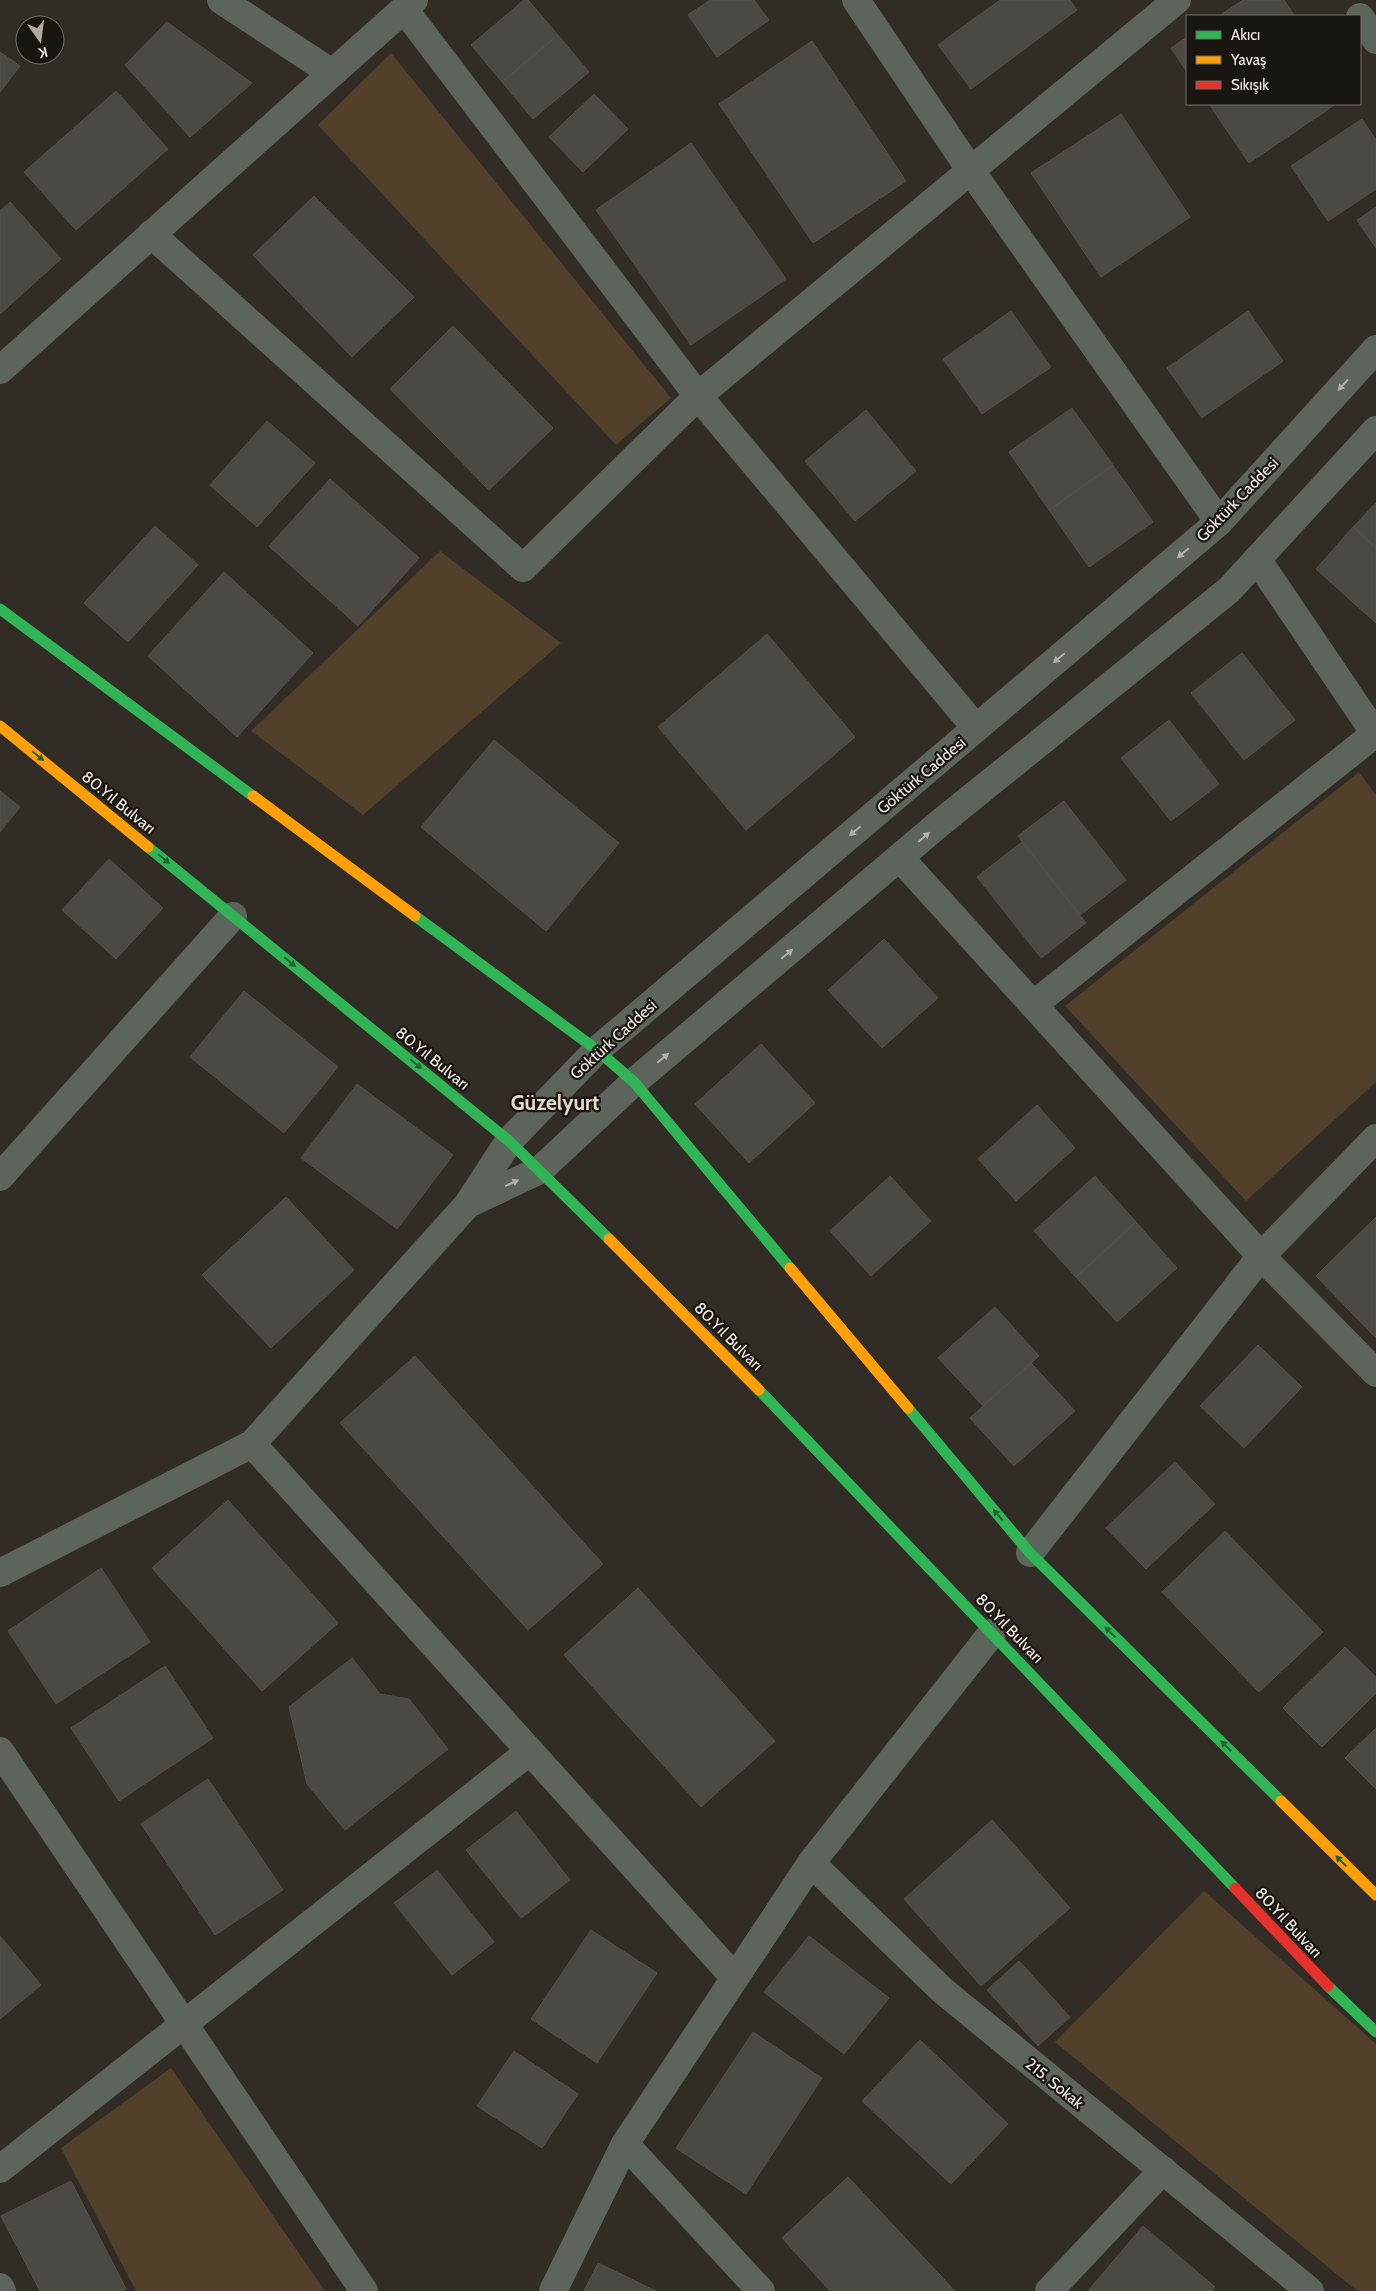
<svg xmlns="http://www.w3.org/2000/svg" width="1376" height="2291" viewBox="0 0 1376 2291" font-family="Cabin,sans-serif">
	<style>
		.green { fill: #53402a }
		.building { fill: #4c4843; stroke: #55504b }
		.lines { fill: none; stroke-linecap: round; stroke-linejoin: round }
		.street { stroke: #5c645b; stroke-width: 28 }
		.fast { stroke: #30b455; stroke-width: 11 }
		.slow { stroke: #ff9f0a; stroke-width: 11 }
		.jam { stroke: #e5322d; stroke-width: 11 }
		.oneway { fill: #b0b0a8 }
		.oneway2 { fill: #246433 }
		.labels { text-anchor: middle; stroke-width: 4.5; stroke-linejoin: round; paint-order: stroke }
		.street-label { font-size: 16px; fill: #f4eee7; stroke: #191511 }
		.district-label { font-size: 21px; font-weight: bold; fill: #e7dbce; stroke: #191511 }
	</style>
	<rect width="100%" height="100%" fill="#312c26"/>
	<!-- green -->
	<path class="green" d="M391 53 671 398 616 445 318 125Z
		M440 551 561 643 363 815 251 731Z
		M1359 772 1376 795V1082L1246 1201 1065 1006Z
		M1204 1891 1376 2044V2291H1357L1055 2042Z
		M171 2068 325 2291H136L61 2148Z"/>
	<!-- building -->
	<path class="building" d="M524 0H528L558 35 502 82 471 45Z
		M710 0H754L769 20 717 57 688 15Z
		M1000 0H1070L1077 10 971 89 938 45Z
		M1243 0H1284L1295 16H1219Z
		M167 22 252 83 190 137 125 65Z
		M558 35 589 72 533 119 502 82Z
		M1187 37V72L1171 48Z
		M812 41 906 181 813 243 719 104Z
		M0 52 20 66 0 92Z
		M116 91 168 149 76 230 24 172Z
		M594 94 628 129 583 172 549 137Z
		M1209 104H1336L1249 163Z
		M1121 114 1190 217 1101 277 1031 173Z
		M1362 119 1376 140V189L1328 221 1291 166Z
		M691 143 786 279 691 345 596 210Z
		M314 196 414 297 352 357 253 255Z
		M10 202 61 259 0 314V211Z
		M1376 207V248L1357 220Z
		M1011 311 1051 367 982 414 943 359Z
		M1248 311 1283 361 1202 418 1167 368Z
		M453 326 553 428 489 490 390 389Z
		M1072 408 1113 465 1049 510 1009 452Z
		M866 410 916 471 855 521 805 461Z
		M267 421 315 463 257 527 210 485Z
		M1113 465 1153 522 1089 567 1049 510Z
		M330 479 419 558 358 626 269 546Z
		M1376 503V548L1353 527Z
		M155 526 198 565 128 642 84 603Z
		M1353 527 1376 548V623L1316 569Z
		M224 572 313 653 237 737 148 656Z
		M767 634 855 737 746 830 658 727Z
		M1242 653 1295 720 1244 760 1191 693Z
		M1169 720 1219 784 1171 821 1121 758Z
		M494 740 619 843 546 931 421 827Z
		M0 791 20 807 0 832Z
		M1064 801 1126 880 1080 915 1018 836Z
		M1022 842 1086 923 1041 958 977 877Z
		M109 859 163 908 116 959 62 910Z
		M884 939 938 998 882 1048 828 990Z
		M244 991 338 1067 284 1133 190 1057Z
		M761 1044 815 1103 749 1163 695 1104Z
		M357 1084 453 1155 397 1229 301 1158Z
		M1037 1105 1075 1148 1016 1201 978 1159Z
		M890 1176 931 1221 871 1276 830 1231Z
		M1095 1176 1136 1222 1076 1277 1034 1231Z
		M286 1197 354 1270 271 1348 202 1275Z
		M1376 1217V1338L1316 1276Z
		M1136 1222 1177 1268 1117 1322 1076 1277Z
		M995 1307 1039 1356 983 1406 938 1358Z
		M1258 1345 1302 1387 1244 1448 1200 1406Z
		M415 1356 603 1564 528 1630 340 1423Z
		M1031 1363 1075 1411 1014 1466 970 1418Z
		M1175 1462 1215 1504 1146 1569 1106 1528Z
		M228 1500 338 1623 262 1691 152 1568Z
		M1225 1531 1323 1632 1259 1692 1162 1592Z
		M101 1568 150 1642 56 1704 8 1631Z
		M638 1588 775 1741 701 1807 564 1655Z
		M1345 1647 1376 1677V1693L1322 1747 1283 1708Z
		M352 1658 380 1694 409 1699 448 1749 345 1830 307 1784 289 1707Z
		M165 1666 213 1738 119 1801 71 1728Z
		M1376 1728V1789L1345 1758Z
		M208 1779 283 1890 215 1935 141 1824Z
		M516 1811 570 1880 521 1918 466 1850Z
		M992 1820 1070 1908 981 1986 904 1899Z
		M437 1870 494 1942 452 1975 394 1903Z
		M591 1930 657 1973 597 2063 531 2019Z
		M0 1936 41 1985 0 2019Z
		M809 1936 889 1998 844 2054 764 1992Z
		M1019 1961 1070 2017 1038 2046 987 1990Z
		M753 2032 822 2078 746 2194 676 2148Z
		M920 2040 1008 2124 951 2184 862 2101Z
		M514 2051 578 2094 542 2148 477 2106Z
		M848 2177 955 2291H830L782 2238Z
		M71 2181 126 2289 122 2291H40L1 2216Z
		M1143 2226 1215 2287 1212 2291H1088Z
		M598 2263 656 2291H584Z"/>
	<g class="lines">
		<!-- street -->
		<path class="street" d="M221 0 332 73
			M856 0 971 171 1219 522
			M404 9 698 396 976 728
			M1360 17 1376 40
			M151 234 523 568 698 396 1177 0
			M0 370 414 0
			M1257 559 1376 735
			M900 858 1261 1256 1376 1373
			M1033 1005 1376 733
			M0 1177 233 916
			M468 1204 540 1170 634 1082 940 823 1229 590 1376 430
			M252 1444 735 1978
			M1030 1553 1261 1256 1376 1138
			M0 1573 252 1444 468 1204 509 1141 597 1050 1219 522 1376 349
			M0 1751 364 2291
			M811 1863 942 1990 1310 2291
			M625 2144 761 2291
			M0 2169 530 1751
			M0 2287 2 2291
			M553 2291 625 2144 811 1863 992 1633
			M1049 2291 1163 2170"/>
		<!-- fast -->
		<path class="fast" d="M0 609 253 796
			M148 847 509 1141 609 1239
			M415 916 597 1050 634 1082 790 1268
			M759 1390 1235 1888
			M908 1408 1030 1553 1281 1801
			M1328 1986 1376 2032"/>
		<!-- slow -->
		<path class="slow" d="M0 726 148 847
			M253 796 415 916
			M609 1239 759 1390
			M790 1268 908 1408
			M1281 1801 1376 1895"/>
		<!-- jam -->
		<path class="jam" d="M1235 1888 1328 1986"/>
	</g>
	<!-- one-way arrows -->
	<defs><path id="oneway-solid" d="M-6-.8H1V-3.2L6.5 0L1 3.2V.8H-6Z" transform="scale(1.25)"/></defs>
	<g class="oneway">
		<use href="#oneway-solid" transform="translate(1343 385) rotate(132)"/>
		<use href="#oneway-solid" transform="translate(1183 553) rotate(140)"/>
		<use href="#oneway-solid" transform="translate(1059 658) rotate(140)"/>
		<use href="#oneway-solid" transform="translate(855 831) rotate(140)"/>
		<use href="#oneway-solid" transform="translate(924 837) rotate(-41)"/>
		<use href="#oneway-solid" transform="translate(787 954) rotate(-40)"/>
		<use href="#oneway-solid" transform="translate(663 1058) rotate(-40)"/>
		<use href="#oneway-solid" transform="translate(512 1183) rotate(-25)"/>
	</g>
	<g class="oneway2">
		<use href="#oneway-solid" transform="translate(38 756) rotate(39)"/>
		<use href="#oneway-solid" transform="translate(164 859) rotate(39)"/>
		<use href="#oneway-solid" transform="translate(290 962) rotate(39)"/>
		<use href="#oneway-solid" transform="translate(416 1064) rotate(39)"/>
		<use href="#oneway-solid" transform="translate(998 1515) rotate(-130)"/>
		<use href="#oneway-solid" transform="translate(1110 1632) rotate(-135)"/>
		<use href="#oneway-solid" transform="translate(1226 1746) rotate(-135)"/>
		<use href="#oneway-solid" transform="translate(1341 1861) rotate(-135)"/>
	</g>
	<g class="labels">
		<!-- street labels -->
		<g class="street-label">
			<text transform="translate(1237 499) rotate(-46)" y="6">Göktürk Caddesi</text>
			<text transform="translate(921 775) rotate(-40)" y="6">Göktürk Caddesi</text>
			<text transform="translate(119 802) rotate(39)" y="6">80.Yıl Bulvarı</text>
			<text transform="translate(613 1039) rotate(-42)" y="6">Göktürk Caddesi</text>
			<text transform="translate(433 1058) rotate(39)" y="6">80.Yıl Bulvarı</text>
			<text transform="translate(729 1336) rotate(45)" y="6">80.Yıl Bulvarı</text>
			<text transform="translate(1010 1628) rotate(46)" y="6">80.Yıl Bulvarı</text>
			<text transform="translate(1289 1922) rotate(47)" y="6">80.Yıl Bulvarı</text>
			<text transform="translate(1055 2083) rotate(39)" y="6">215. Sokak</text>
		</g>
		<!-- district labels -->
		<g class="district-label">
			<text x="555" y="1110">Güzelyurt</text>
		</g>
	</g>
	<!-- legend -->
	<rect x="1186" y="15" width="175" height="90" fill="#191511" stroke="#716c67"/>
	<rect x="1196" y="31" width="25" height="8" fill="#30b455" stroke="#716c67"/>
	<text x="1231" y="40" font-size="15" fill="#f4eee7">Akıcı</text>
	<rect x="1196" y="56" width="25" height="8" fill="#ff9f0a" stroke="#716c67"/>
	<text x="1231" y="65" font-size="15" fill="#f4eee7">Yavaş</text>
	<rect x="1196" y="81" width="25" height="8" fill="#e5322d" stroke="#716c67"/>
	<text x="1231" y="90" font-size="15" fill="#f4eee7">Sıkışık</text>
	<!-- north arrow -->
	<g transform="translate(40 40) rotate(166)"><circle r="24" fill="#191511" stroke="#716c67"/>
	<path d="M0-4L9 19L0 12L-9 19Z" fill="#b0aaa3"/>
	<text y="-8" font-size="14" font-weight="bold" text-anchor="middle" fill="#f4eee7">K</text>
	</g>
</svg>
